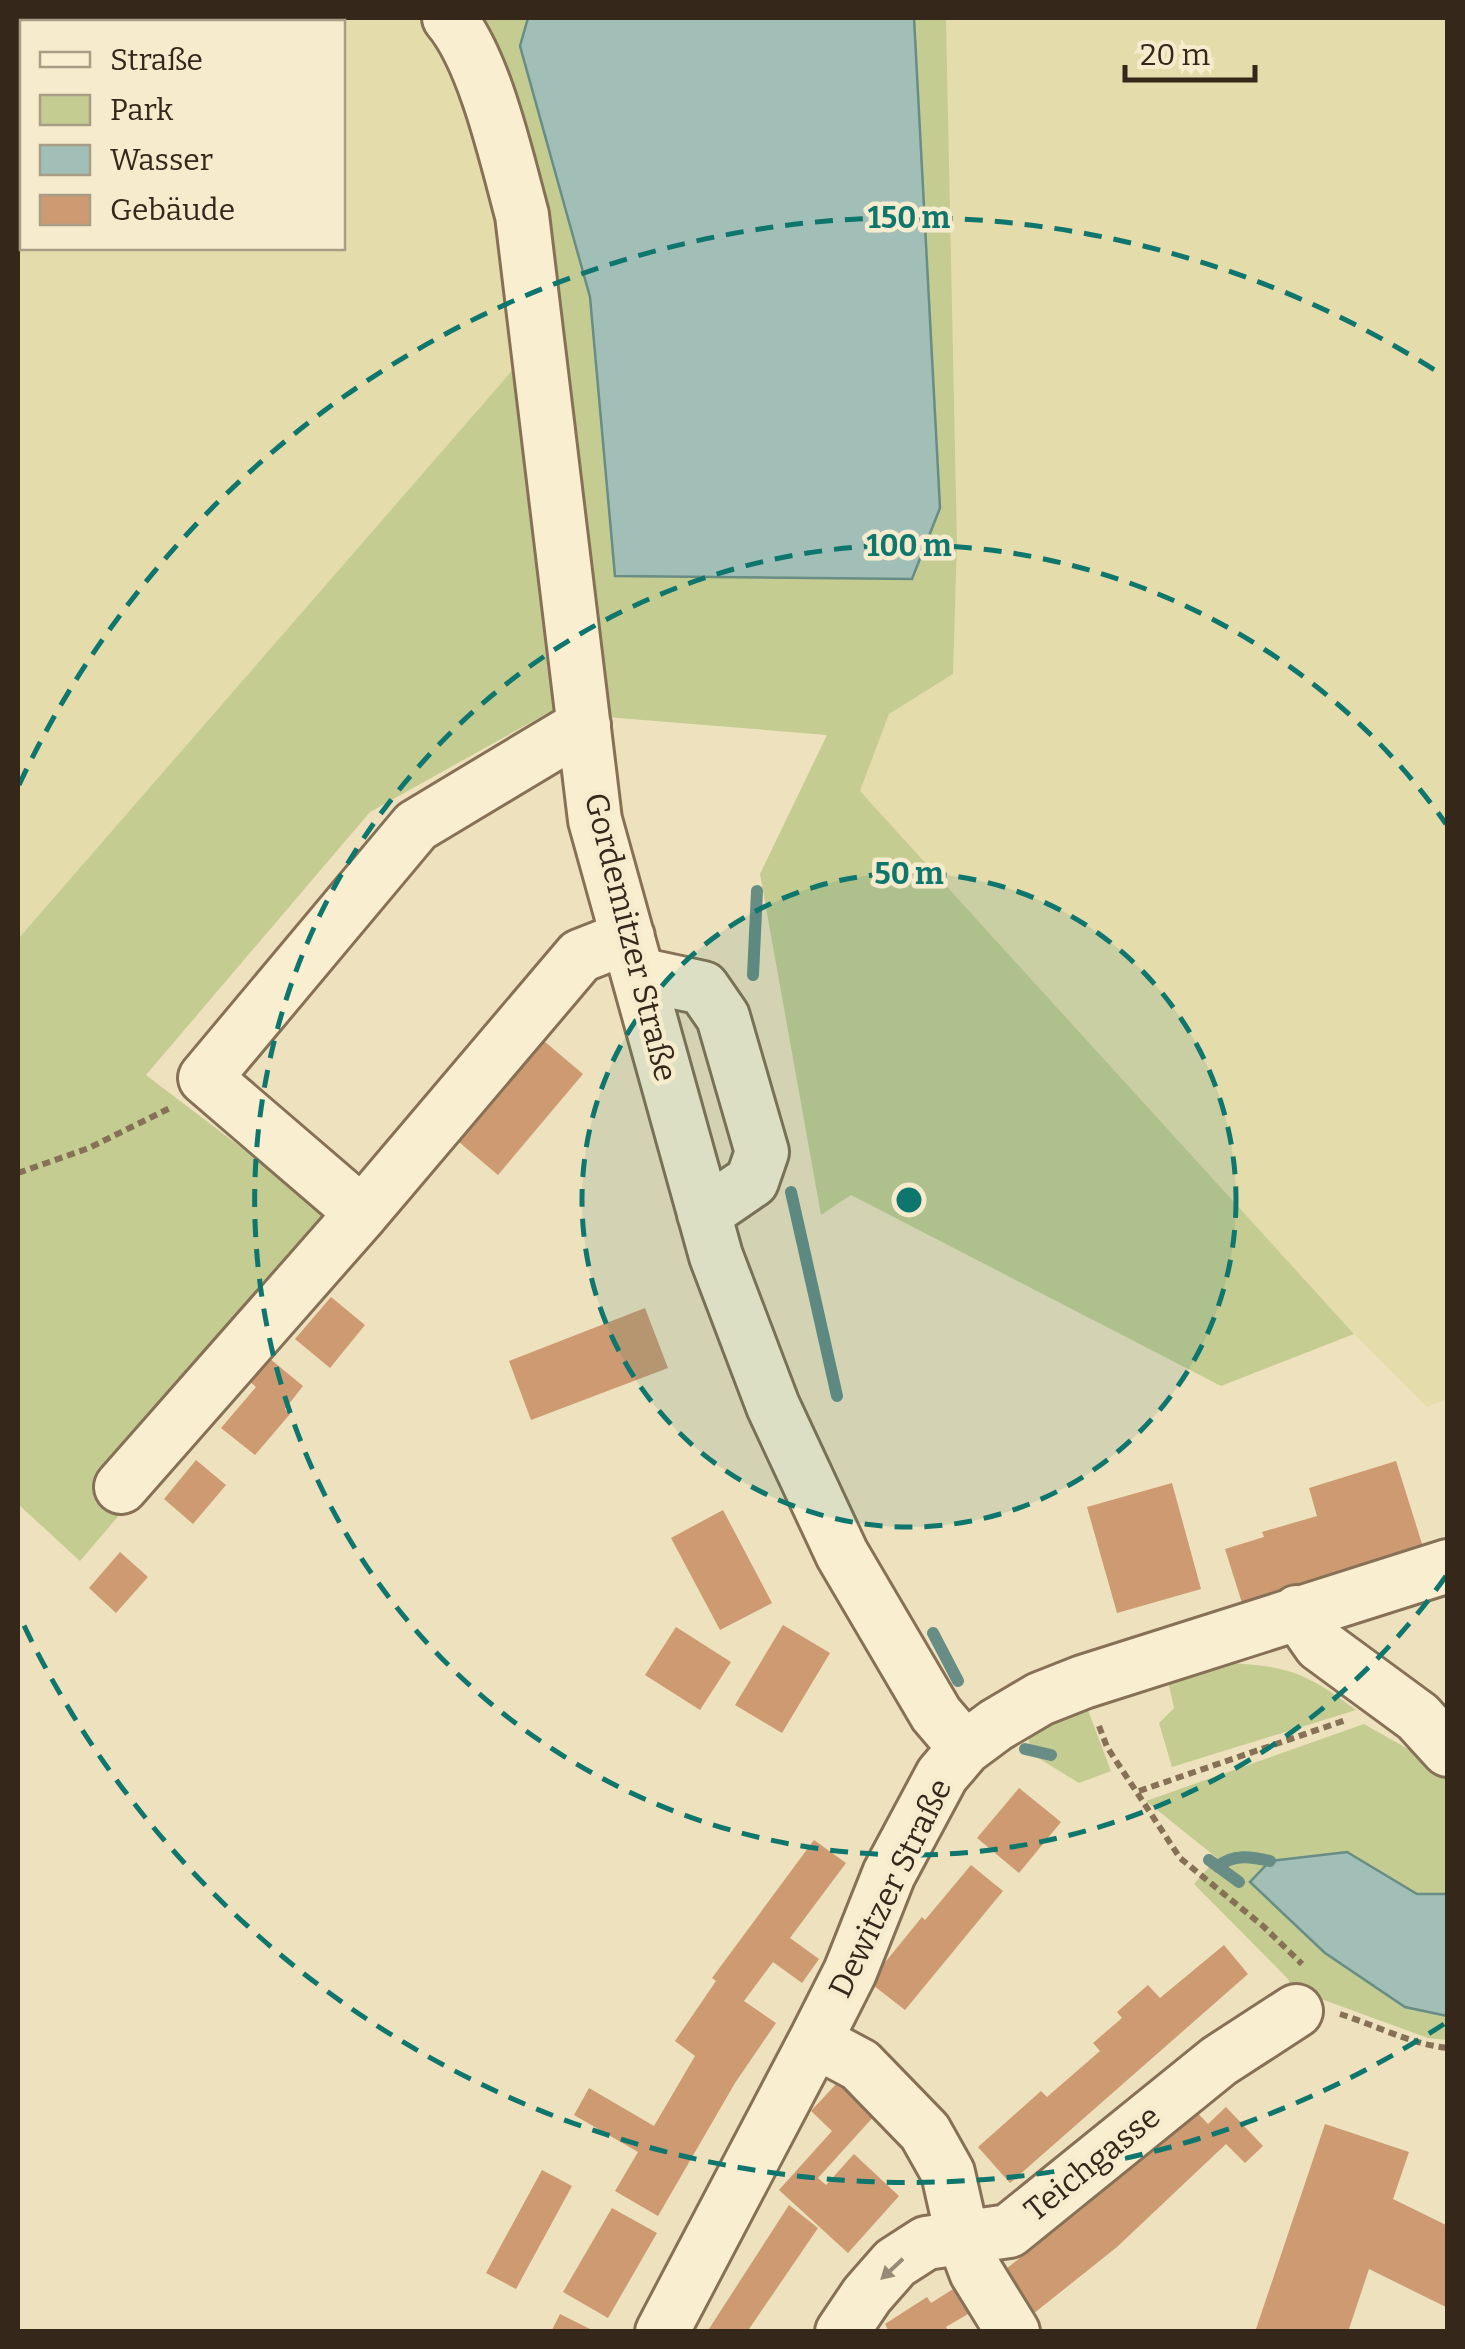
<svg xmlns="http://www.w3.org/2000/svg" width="1465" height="2349" viewBox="0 0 1465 2349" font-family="Bitter,serif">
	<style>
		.farmland { fill: #e4dcab }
		.green { fill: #c4cc91 }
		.water { fill: #a1bfb7; stroke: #688d85; stroke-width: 2.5 }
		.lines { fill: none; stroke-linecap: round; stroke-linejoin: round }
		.stream { stroke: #688d85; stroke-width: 12 }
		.building { fill: #cd9a72 }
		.minor-casing { stroke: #867156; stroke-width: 58 }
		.path { stroke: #867156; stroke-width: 6; stroke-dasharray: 8 5; stroke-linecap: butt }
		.minor { stroke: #f9eed0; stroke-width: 52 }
		.oneway { fill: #978b76 }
		.ring { fill: none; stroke: #0f766e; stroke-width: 5; stroke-dasharray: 18 12 }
		.labels { text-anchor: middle; stroke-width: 9; stroke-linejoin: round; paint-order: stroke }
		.street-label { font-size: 32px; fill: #35281b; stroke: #f6ebcd }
		.centre { fill: #0f766e; stroke: #f6ebcd; stroke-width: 5 }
		.ring-label { font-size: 30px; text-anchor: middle; font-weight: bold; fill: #0f766e; stroke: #f6ebcd; stroke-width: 9; stroke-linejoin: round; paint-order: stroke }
	</style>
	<rect width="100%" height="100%" fill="#eee1bd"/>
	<!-- farmland -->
	<path class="farmland" d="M322 18H466L537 342 18 939V112L22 116V248H342V22H318Z
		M946 18H1447V1399L1427 1407 1354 1334 860 791 889 714 953 674 957 543Z"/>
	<!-- green -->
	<path class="green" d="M466 18H946L957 543 953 674 889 714 860 791 1354 1334 1221 1386 851 1195 821 1215 760 874 827 735 606 717 580 695 370 812 146 1075 327 1213 328 1270 80 1561 18 1504V939L537 342Z
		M1229 1663C1289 1666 1308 1674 1356 1710L1172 1767 1159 1723 1174 1708 1168 1681Z
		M1086 1705 1111 1771 1079 1783 1030 1753 1028 1731Z
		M1364 1724 1408 1749 1429 1751 1447 1773V1894H1417L1347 1852 1325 1953 1404 2007 1447 2016V2040L1428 2038 1291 1988 1288 1979 1194 1884 1217 1858 1146 1801Z"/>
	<!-- water -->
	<path class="water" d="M528 18H914L940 508 912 579 615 576 590 297 520 46Z
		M1347 1852 1417 1894H1447V2016L1405 2007 1325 1953 1250 1882 1270 1861Z"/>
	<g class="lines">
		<!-- stream -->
		<path class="stream" d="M753 975 757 891
			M791 1192 837 1396
			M933 1633 958 1681
			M1025 1749 1051 1755
			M1209 1860 1239 1882
			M1218 1867C1232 1853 1253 1857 1270 1861"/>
	</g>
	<!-- building -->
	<path class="building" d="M531 1030 583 1074 498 1175 446 1131Z
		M331 1297 365 1325 330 1368 295 1339Z
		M645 1308 668 1368 531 1420 509 1361Z
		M269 1358 303 1386 285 1409 290 1414 255 1455 221 1428 256 1387 249 1381Z
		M196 1460 226 1485 193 1524 164 1499Z
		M1396 1461 1423 1547 1242 1603 1225 1549 1264 1537 1262 1532 1317 1516 1309 1488Z
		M1172 1483 1201 1589 1117 1613 1087 1507Z
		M723 1510 772 1603 720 1630 671 1538Z
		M120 1552 148 1577 116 1613 89 1588Z
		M783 1625 830 1653 782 1733 735 1705Z
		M676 1627 731 1662 700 1710 645 1675Z
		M1019 1788 1061 1822 1019 1873 977 1838Z
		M814 1840 846 1863 790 1938 819 1959 802 1983 773 1962 744 2001 776 2023 735 2083 658 2216 615 2191 638 2152 574 2115 589 2088 654 2126 695 2056 675 2041 716 1981 712 1978Z
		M971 1865 1003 1891 905 2010 869 1982 922 1917 925 1920Z
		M1224 1945 1248 1974 1010 2183 978 2147 1041 2091 1047 2097 1100 2051 1093 2043 1122 2018 1117 2012 1148 1985 1160 1998Z
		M838 2082 875 2115 818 2178 826 2185 854 2154 899 2196 848 2253 779 2190 832 2131 811 2111Z
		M1191 2106 1208 2124 1226 2107 1263 2146 1245 2163 1226 2144 1117 2247 1033 2314 1002 2272 1082 2209Z
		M1325 2124 1409 2152 1393 2199 1448 2226V2308L1369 2269 1348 2332H1255Z
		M542 2170 572 2186 516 2289 486 2273Z
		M789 2205 818 2228 747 2332H707Z
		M612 2208 657 2233 608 2318 563 2292Z
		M958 2286 973 2311 946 2327 949 2332H889L885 2324 927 2297 931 2303Z
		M560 2314 596 2332H551Z"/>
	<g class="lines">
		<defs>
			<path id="minor" d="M449 18C485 60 507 160 522 215L595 820 716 1256 773 1406 842 1554 936 1714 965 1748
				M584 725 416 826 205 1078 362 1213 580 956 628 937
				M638 974 703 988 723 1017 762 1152 752 1181 704 1214
				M121 1487 362 1213
				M1297 1612 1320 1645 1418 1717 1448 1750
				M815 2041 860 2065 925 2132 948 2173 962 2235 976 2272 1013 2332
				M662 2332 815 2041 850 1972 889 1874 942 1775 965 1748 996 1725 1040 1699 1083 1682 1448 1566
				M842 2332 867 2295 895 2263 926 2243 1009 2231 1219 2061 1296 2011"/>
		</defs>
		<!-- minor casing -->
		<use href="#minor" class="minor-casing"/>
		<!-- path -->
		<path class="path" d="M18 1173 89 1148 172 1107
			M1099 1726 1107 1747 1180 1858 1263 1926 1302 1964
			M1139 1791 1346 1720
			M1340 2014C1375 2025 1410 2044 1448 2048"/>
		<!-- minor -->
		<use href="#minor" class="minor"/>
	</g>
	<!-- one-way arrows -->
	<defs><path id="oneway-solid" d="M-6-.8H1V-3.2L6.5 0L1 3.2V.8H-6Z" transform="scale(2.5)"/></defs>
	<use class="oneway" href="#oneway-solid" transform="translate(892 2269) rotate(137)"/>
	<!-- distance rings -->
	<circle cx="909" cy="1200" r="327" fill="#0f766e" fill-opacity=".12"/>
	<g class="ring">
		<circle cx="909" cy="1200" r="327"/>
		<path d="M1446 1576A655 655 0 1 1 1446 824"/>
		<path d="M1444 2024A982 982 0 0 1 19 1615M19 785A982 982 0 0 1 1444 376"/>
	</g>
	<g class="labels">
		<!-- street labels -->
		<g class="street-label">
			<text transform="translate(631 937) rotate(76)" y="11">Gordemitzer Straße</text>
			<text transform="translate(890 1888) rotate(-64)" y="11">Dewitzer Straße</text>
			<text transform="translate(1092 2163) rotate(-39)" y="11">Teichgasse</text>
		</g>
	</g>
	<circle cx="909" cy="1200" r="15" class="centre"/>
	<g class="ring-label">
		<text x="909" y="228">150 m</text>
		<text x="909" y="556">100 m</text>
		<text x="909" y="884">50 m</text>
	</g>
	<!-- border -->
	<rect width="1465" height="2349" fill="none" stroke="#35281b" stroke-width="40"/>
	<!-- legend -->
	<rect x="20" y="20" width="325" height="230" fill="#f6ebcd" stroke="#a99d86" stroke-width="2.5"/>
	<rect x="40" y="52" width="50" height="15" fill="#f9eed0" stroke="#a99d86" stroke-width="2.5"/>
	<text x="110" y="70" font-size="30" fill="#35281b">Straße</text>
	<rect x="40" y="95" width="50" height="30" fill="#c4cc91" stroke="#a99d86" stroke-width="2.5"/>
	<text x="110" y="120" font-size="30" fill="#35281b">Park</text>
	<rect x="40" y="145" width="50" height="30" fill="#a1bfb7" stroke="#a99d86" stroke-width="2.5"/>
	<text x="110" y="170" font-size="30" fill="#35281b">Wasser</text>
	<rect x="40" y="195" width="50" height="30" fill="#cd9a72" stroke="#a99d86" stroke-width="2.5"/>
	<text x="110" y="220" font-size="30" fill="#35281b">Gebäude</text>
	<!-- scale -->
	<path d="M1125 65v15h130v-15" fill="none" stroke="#35281b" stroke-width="5"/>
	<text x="1140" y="65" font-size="30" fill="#35281b" stroke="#f6ebcd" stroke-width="8" paint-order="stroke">20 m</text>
</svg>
